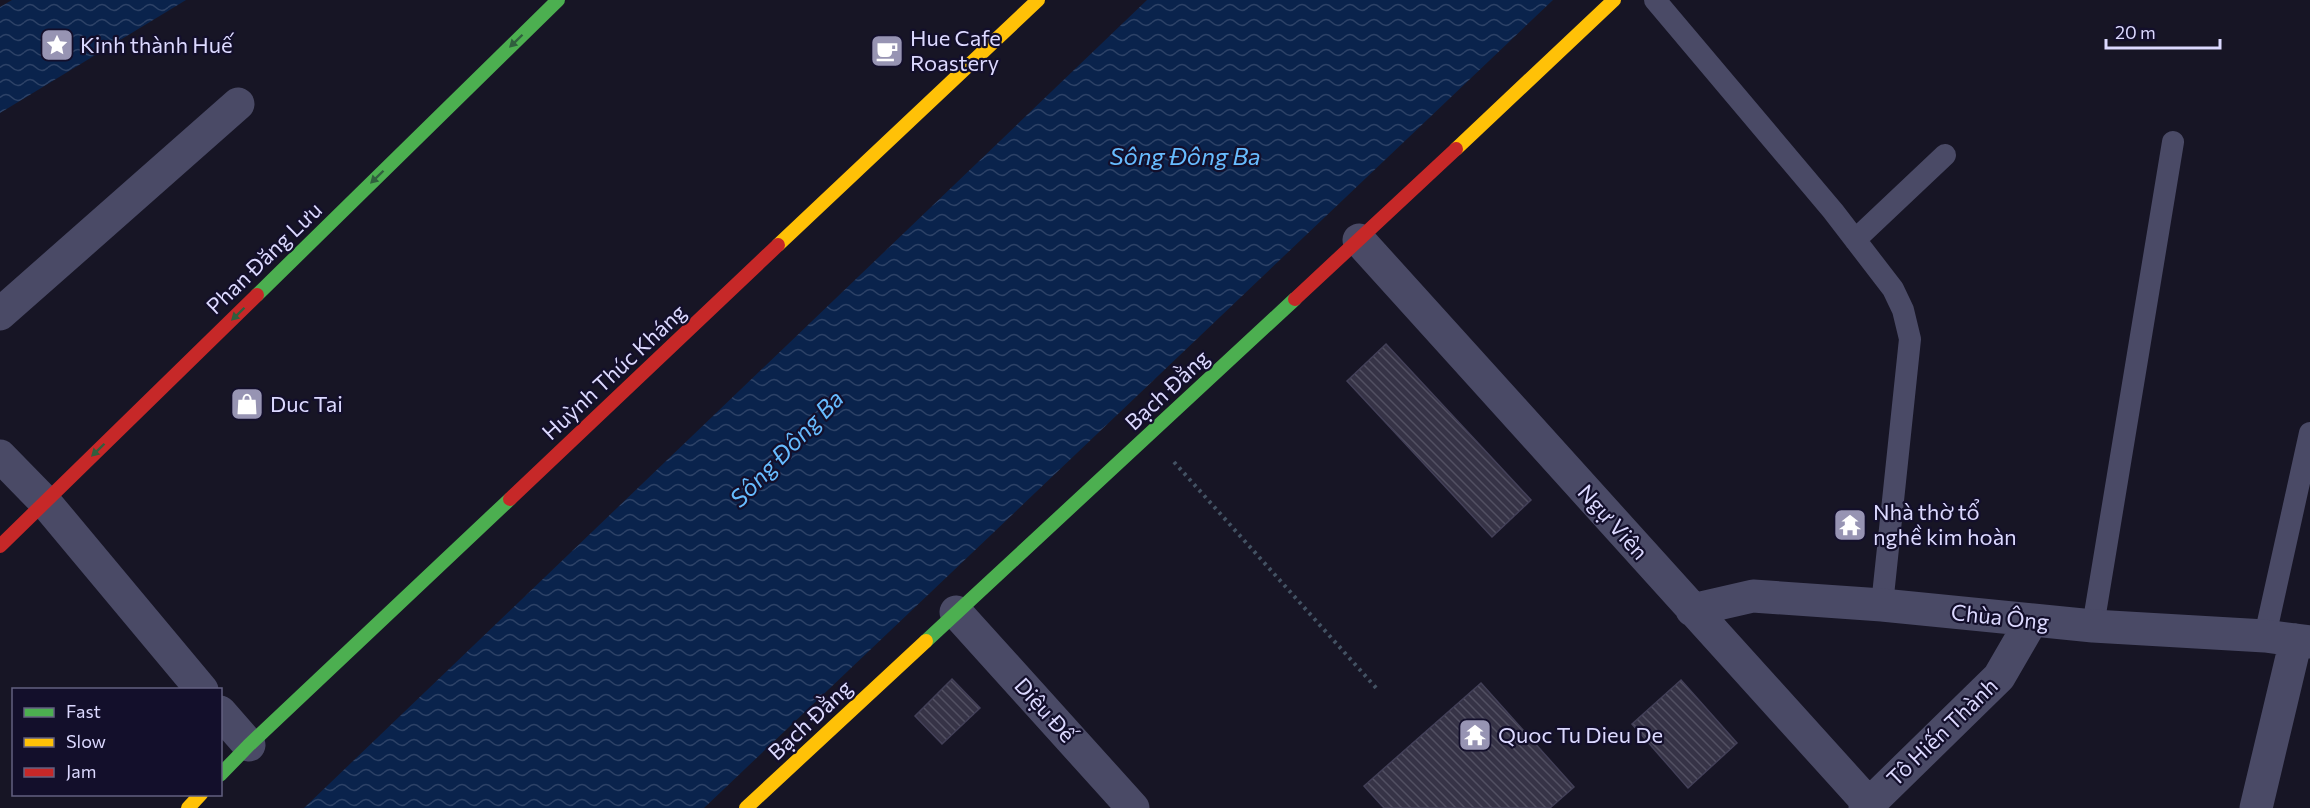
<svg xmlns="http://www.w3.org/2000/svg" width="2310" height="808" viewBox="0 0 2310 808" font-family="Commissioner,sans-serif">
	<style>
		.water { fill: url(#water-waves) }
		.building { fill: url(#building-back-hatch); stroke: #434058; stroke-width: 1.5 }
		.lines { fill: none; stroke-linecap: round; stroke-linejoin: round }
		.path { stroke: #435263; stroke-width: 4; stroke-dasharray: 3 4.5; stroke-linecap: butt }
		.lane { stroke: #4a4a66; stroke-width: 22 }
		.street { stroke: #4a4a66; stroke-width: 33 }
		.fast { stroke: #4caf50; stroke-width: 14 }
		.slow { stroke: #ffc107; stroke-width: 14 }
		.jam { stroke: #c62828; stroke-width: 14 }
		.oneway { fill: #305f3e }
		.labels { text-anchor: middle; stroke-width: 4.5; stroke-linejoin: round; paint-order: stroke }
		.poi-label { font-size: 22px; fill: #dcd9ff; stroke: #130f2b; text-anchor: start }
		.street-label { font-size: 22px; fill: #dcd9ff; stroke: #130f2b }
		.water-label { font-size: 24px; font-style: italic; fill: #67bcff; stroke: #130f2b }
	</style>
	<defs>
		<pattern id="water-waves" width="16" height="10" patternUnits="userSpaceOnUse" patternTransform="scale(1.5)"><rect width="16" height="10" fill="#0a234c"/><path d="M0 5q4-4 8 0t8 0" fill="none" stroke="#2d4267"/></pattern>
		<pattern id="building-back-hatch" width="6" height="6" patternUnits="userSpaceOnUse" patternTransform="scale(1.5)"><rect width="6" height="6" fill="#363346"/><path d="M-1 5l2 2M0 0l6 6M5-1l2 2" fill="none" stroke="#525062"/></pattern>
	</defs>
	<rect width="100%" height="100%" fill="#171525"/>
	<!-- water -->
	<path class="water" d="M12 0H186L0 113V7Z
		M1147 0H1553L704 808H304Z"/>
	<!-- building -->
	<path class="building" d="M1386 344 1531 500 1492 537 1347 381Z
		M952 679 980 708 942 744 915 716Z
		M1681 680 1737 743 1688 788 1632 724Z
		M1481 683 1574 787 1550 808H1384L1364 786Z"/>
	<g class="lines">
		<!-- path -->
		<path class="path" d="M1174 462 1378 690"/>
		<!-- lane -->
		<path class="lane" d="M1655 0 1833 211 1893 289 1903 310 1910 339 1882 605
			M1855 240 1945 155
			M2093 626 2173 142
			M2265 636 2310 433"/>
		<!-- street -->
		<path class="street" d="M1359 240 1869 804
			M0 314 238 104
			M0 456 45 502 202 690
			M1692 610 1753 596 1882 605 2093 626 2265 636 2310 642
			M956 612 1133 808
			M220 712 249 745
			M1865 808 1999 677 2032 620
			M2256 808 2296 640"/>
		<!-- fast -->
		<path class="fast" d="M257 295 558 0
			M926 641 1295 299
			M220 775 249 745 510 499"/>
		<!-- slow -->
		<path class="slow" d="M1456 149 1614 0
			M778 245 1038 0
			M188 808 201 794
			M746 808 926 641"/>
		<!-- jam -->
		<path class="jam" d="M1295 299 1456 149
			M510 499 778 245
			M0 546 257 295"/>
	</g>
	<!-- one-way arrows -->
	<defs><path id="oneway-solid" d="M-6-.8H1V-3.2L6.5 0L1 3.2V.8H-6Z" transform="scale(1.5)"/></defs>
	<g class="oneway">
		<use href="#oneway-solid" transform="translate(516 41) rotate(136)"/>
		<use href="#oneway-solid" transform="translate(377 177) rotate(136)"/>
		<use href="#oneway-solid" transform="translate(238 314) rotate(136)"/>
		<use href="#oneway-solid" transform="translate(98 450) rotate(136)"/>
	</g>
	<!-- icons -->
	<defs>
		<symbol id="sight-square" viewBox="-11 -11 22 22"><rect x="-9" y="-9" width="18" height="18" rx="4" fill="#9794b3" stroke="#130f2b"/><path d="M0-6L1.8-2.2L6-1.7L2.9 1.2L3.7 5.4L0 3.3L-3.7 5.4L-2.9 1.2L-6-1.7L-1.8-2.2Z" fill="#fff"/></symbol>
		<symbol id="cafe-square" viewBox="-11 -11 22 22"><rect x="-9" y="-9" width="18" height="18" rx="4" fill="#9794b3" stroke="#130f2b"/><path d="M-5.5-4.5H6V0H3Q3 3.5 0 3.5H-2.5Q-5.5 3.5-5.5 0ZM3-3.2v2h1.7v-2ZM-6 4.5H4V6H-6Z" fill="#fff"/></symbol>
		<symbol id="shop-square" viewBox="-11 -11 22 22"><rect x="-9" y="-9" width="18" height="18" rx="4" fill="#9794b3" stroke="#130f2b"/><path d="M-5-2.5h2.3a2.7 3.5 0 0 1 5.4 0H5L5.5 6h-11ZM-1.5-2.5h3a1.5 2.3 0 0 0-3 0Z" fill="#fff"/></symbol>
		<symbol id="temple-square" viewBox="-11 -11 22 22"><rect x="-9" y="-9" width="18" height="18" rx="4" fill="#9794b3" stroke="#130f2b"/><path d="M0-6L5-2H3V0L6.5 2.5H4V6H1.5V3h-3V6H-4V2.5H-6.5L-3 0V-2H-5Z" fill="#fff"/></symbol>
	</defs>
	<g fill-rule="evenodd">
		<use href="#sight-square" x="38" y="26" width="38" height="38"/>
		<use href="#cafe-square" x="868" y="32" width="38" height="38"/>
		<use href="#shop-square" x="228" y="385" width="38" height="38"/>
		<use href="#temple-square" x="1831" y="506" width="38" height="38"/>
		<use href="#temple-square" x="1456" y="716" width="38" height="38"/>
	</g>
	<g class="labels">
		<!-- poi labels -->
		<g class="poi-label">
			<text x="910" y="46">Hue Cafe<tspan x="910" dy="25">Roastery</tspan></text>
			<text x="80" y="53">Kinh thành Huế</text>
			<text x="270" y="412">Duc Tai</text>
			<text x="1873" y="520">Nhà thờ tổ<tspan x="1873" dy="25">nghề kim hoàn</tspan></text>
			<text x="1498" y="743">Quoc Tu Dieu De</text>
		</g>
		<!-- street labels -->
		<g class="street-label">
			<text transform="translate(264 258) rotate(-44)" y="8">Phan Đăng Lưu</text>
			<text transform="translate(614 372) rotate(-43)" y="8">Huỳnh Thúc Kháng</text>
			<text transform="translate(1167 390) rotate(-43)" y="8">Bạch Đằng</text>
			<text transform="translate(1613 522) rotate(48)" y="8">Ngự Viên</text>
			<text transform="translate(2000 617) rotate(6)" y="8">Chùa Ông</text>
			<text transform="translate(1045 710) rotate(48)" y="8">Diệu Đế</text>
			<text transform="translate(810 720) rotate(-43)" y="8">Bạch Đằng</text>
			<text transform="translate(1942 732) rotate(-44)" y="8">Tô Hiến Thành</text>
		</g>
		<!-- water labels -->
		<g class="water-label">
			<text x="1185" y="165">Sông Đông Ba</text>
			<text transform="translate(787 449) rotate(-46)" y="8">Sông Đông Ba</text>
		</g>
	</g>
	<!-- legend -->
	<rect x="12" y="688" width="210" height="108" fill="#130f2b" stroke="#636080" stroke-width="1.5"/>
	<rect x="24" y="708" width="30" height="9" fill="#4caf50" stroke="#636080" stroke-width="1.5"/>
	<text x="66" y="718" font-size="18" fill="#dcd9ff">Fast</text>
	<rect x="24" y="738" width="30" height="9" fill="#ffc107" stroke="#636080" stroke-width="1.5"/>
	<text x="66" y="748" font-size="18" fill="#dcd9ff">Slow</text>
	<rect x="24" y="768" width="30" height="9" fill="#c62828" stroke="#636080" stroke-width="1.5"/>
	<text x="66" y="778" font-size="18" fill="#dcd9ff">Jam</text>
	<!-- scale -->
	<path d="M2106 39v9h114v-9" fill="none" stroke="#dcd9ff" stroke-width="3"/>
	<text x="2115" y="39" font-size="18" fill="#dcd9ff" stroke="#130f2b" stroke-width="4.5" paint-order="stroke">20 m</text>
</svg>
